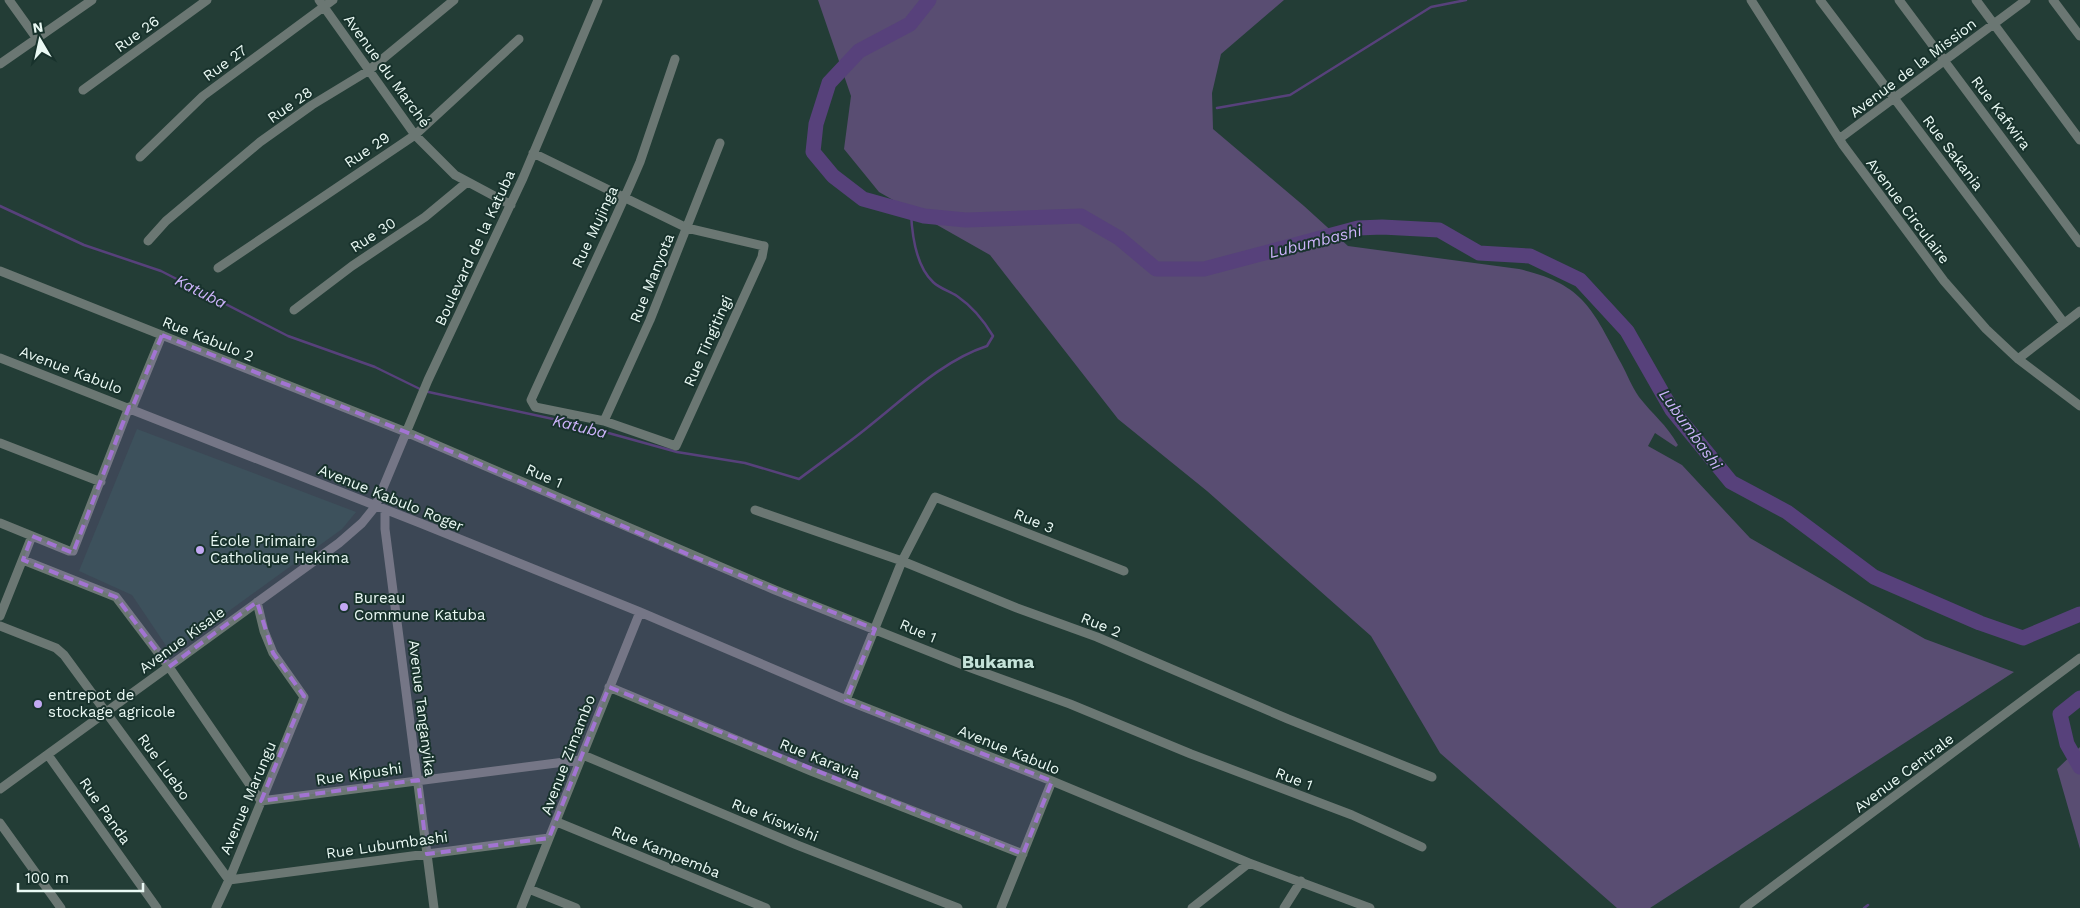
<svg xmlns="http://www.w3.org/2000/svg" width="2080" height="908" viewBox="0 0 2080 908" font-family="'Work Sans',sans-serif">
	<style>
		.built { fill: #25493f }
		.green { fill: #594d72 }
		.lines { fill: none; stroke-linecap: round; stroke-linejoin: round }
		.stream { stroke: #57417b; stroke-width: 2.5 }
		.river { stroke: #57417b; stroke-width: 15 }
		.minor { stroke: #6b7773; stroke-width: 9 }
		.marked { fill: #a274d2; fill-opacity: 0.2; stroke: #a274d2; stroke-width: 4; stroke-dasharray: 10 6; stroke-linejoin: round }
		.poi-dot { fill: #c2a8f3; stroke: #18322c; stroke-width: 2 }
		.labels { text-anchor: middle; stroke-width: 4; stroke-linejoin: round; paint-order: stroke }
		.street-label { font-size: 15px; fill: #eaf9f4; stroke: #18322c }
		.poi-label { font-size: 15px; fill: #eaf9f4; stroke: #18322c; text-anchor: start }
		.water-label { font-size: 16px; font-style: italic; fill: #cdb4fb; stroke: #18322c }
		.quarter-label { font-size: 18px; font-weight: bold; fill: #c4e2d9; stroke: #18322c }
	</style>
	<rect width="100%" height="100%" fill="#233d36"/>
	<!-- built -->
	<path class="built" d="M137 429 356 512 342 529 171 653 132 595 79 571Z"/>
	<!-- green -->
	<path class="green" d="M818 0H1284L1221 54 1212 93 1213 129 1304 206 1348 246 1519 269C1583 284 1592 308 1621 363 1627 374 1632 387 1639 397 1653 415 1666 424 1678 445L1676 447 1655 433 1648 446 1682 465 1750 538 1925 639 2014 672 1650 908H1617L1440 753 1371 636 1207 491 1118 419 990 255 879 192 844 149 851 96Z
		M2080 747V849L2057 769Z"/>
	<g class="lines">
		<!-- stream -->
		<path class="stream" d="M1217 108 1290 95 1431 7 1466 0
			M0 206 84 245 161 271 288 336 375 367 424 391 576 424 677 452 745 463 799 479C824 460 849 443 873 423 908 395 944 360 987 346L993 336C983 319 973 307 957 296 949 291 939 288 933 282 916 266 912 235 911 213
			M1864 908 1868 905"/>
		<!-- river -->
		<path class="river" d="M929 0 910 24 859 51 829 83 816 124 813 152 833 176 863 199 924 216 966 220 1081 216 1119 238 1156 269H1204L1358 228 1382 227 1439 230 1479 253 1530 256 1580 280 1627 331 1672 410 1731 482 1787 512 1874 577 1980 623 2023 638 2080 614
			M2080 698 2060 714 2067 744 2080 767"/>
		<!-- minor -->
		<path class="minor" d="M9 0 37 39
			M319 0 415 135 455 175 511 205
			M1751 0 1843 145 1944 281 1986 329 2018 359 2080 406
			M1820 0 2064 323
			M1899 0 2080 243
			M1976 0 2080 140
			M2053 0 2080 36
			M0 64 92 0
			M83 90 207 0
			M1839 139 2026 0
			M533 153 687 228 764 246 762 257 676 446 604 421 535 407 531 400C567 320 606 242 640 162L675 59
			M140 157 203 96 333 0
			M148 241 166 221 260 142 312 105 368 71 454 0
			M218 268 415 135 519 39
			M0 271 406 432 775 590 971 668 1070 704 1191 754 1352 815 1422 847
			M294 310 352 266 425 217 466 183
			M0 358 420 523 640 612 846 700 1052 781 1249 863 1370 908
			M2018 359 2080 311
			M132 408 162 335
			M604 421 650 320 720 143
			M0 443 101 482
			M755 510 902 561 1017 608 1097 637 1288 719 1432 777
			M385 511V529L434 908
			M0 523 69 551H73L129 407
			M23 560 116 597 169 667 261 801 580 760
			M0 616 32 536
			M0 626 56 648 64 655 229 880 549 838
			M609 687 811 771 1023 854
			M846 700 902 561 935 497 1124 571
			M48 755 157 908
			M583 755 797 845 958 908
			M0 789 339 543 362 523 375 507 428 380 523 178 598 0
			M557 822 766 908
			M0 823 61 908
			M529 889 576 908
			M216 908 229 880 304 697 273 653 264 631 257 602
			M521 908 640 612
			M1001 908 1052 781
			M1192 908 1249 863
			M1284 908 1301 881
			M1744 908 2080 658"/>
	</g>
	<!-- marked area -->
	<path class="marked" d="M162 335 406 432 692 556 875 629 846 700 1052 781 1023 854 609 687 549 838 427 854 418 780 261 801 304 696 273 653 257 602 169 667 116 597 23 560 32 536 73 553 129 407 132 408Z"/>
	<!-- markers -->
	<g class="poi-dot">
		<circle cx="200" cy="550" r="5"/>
		<circle cx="344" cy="607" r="5"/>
		<circle cx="38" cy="704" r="5"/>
	</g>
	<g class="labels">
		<!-- street labels -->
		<g class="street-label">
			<text transform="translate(137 34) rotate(-36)" y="5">Rue 26</text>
			<text transform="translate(225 63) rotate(-36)" y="5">Rue 27</text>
			<text transform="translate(1913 68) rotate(-37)" y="5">Avenue de la Mission</text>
			<text transform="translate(387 71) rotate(54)" y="5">Avenue du Marché</text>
			<text transform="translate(290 105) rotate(-35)" y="5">Rue 28</text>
			<text transform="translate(2001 113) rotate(53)" y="5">Rue Kafwira</text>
			<text transform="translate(367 150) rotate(-34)" y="5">Rue 29</text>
			<text transform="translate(1953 153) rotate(53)" y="5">Rue Sakania</text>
			<text transform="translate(1908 211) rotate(53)" y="5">Avenue Circulaire</text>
			<text transform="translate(595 227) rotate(-65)" y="5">Rue Mujinga</text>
			<text transform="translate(373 235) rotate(-33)" y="5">Rue 30</text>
			<text transform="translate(475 248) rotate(-65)" y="5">Boulevard de la Katuba</text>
			<text transform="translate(652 278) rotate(-68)" y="5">Rue Manyota</text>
			<text transform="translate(208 339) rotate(22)" y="5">Rue Kabulo 2</text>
			<text transform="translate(708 341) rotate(-66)" y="5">Rue Tingitingi</text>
			<text transform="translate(71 370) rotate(21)" y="5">Avenue Kabulo</text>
			<text transform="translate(544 476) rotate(24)" y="5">Rue 1</text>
			<text transform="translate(391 498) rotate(22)" y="5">Avenue Kabulo Roger</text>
			<text transform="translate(1034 521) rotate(22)" y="5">Rue 3</text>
			<text transform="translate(1101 625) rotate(22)" y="5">Rue 2</text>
			<text transform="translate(918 631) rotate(23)" y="5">Rue 1</text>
			<text transform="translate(182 640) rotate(-36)" y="5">Avenue Kisale</text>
			<text transform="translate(422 708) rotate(83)" y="5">Avenue Tanganyika</text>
			<text transform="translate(1009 750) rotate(22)" y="5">Avenue Kabulo</text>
			<text transform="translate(568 755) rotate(-69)" y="5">Avenue Zimambo</text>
			<text transform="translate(820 759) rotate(22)" y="5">Rue Karavia</text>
			<text transform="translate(164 767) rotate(54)" y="5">Rue Luebo</text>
			<text transform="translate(1904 773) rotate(-37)" y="5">Avenue Centrale</text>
			<text transform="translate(359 774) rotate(-8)" y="5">Rue Kipushi</text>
			<text transform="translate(1294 779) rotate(21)" y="5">Rue 1</text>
			<text transform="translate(248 798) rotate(-67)" y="5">Avenue Marungu</text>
			<text transform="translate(105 811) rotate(55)" y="5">Rue Panda</text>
			<text transform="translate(775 820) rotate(22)" y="5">Rue Kiswishi</text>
			<text transform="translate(387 845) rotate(-8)" y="5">Rue Lubumbashi</text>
			<text transform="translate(666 852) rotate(22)" y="5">Rue Kampemba</text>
		</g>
		<!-- poi labels -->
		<g class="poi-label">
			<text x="210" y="546">École Primaire<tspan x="210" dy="17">Catholique Hekima</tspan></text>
			<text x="354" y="603">Bureau<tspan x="354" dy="17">Commune Katuba</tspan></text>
			<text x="48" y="700">entrepot de<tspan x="48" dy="17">stockage agricole</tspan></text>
		</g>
		<!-- water labels -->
		<g class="water-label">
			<text transform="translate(1315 241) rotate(-14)" y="6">Lubumbashi</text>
			<text transform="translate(201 291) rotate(27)" y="6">Katuba</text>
			<text transform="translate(580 426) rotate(14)" y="6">Katuba</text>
			<text transform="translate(1691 429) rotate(54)" y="6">Lubumbashi</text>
		</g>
		<!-- quarter labels -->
		<g class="quarter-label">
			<text x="998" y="668">Bukama</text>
		</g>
	</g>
	<!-- north arrow -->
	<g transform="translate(40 40) rotate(351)" stroke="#18322c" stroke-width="4" paint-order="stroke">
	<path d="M0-4L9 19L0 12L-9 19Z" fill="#eaf9f4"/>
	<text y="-8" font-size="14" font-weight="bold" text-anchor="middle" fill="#eaf9f4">N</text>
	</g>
	<!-- scale -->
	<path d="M18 883v8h125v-8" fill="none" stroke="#eaf9f4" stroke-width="2.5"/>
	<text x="25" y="883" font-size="15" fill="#eaf9f4" stroke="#18322c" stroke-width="4" paint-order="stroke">100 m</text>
</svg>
